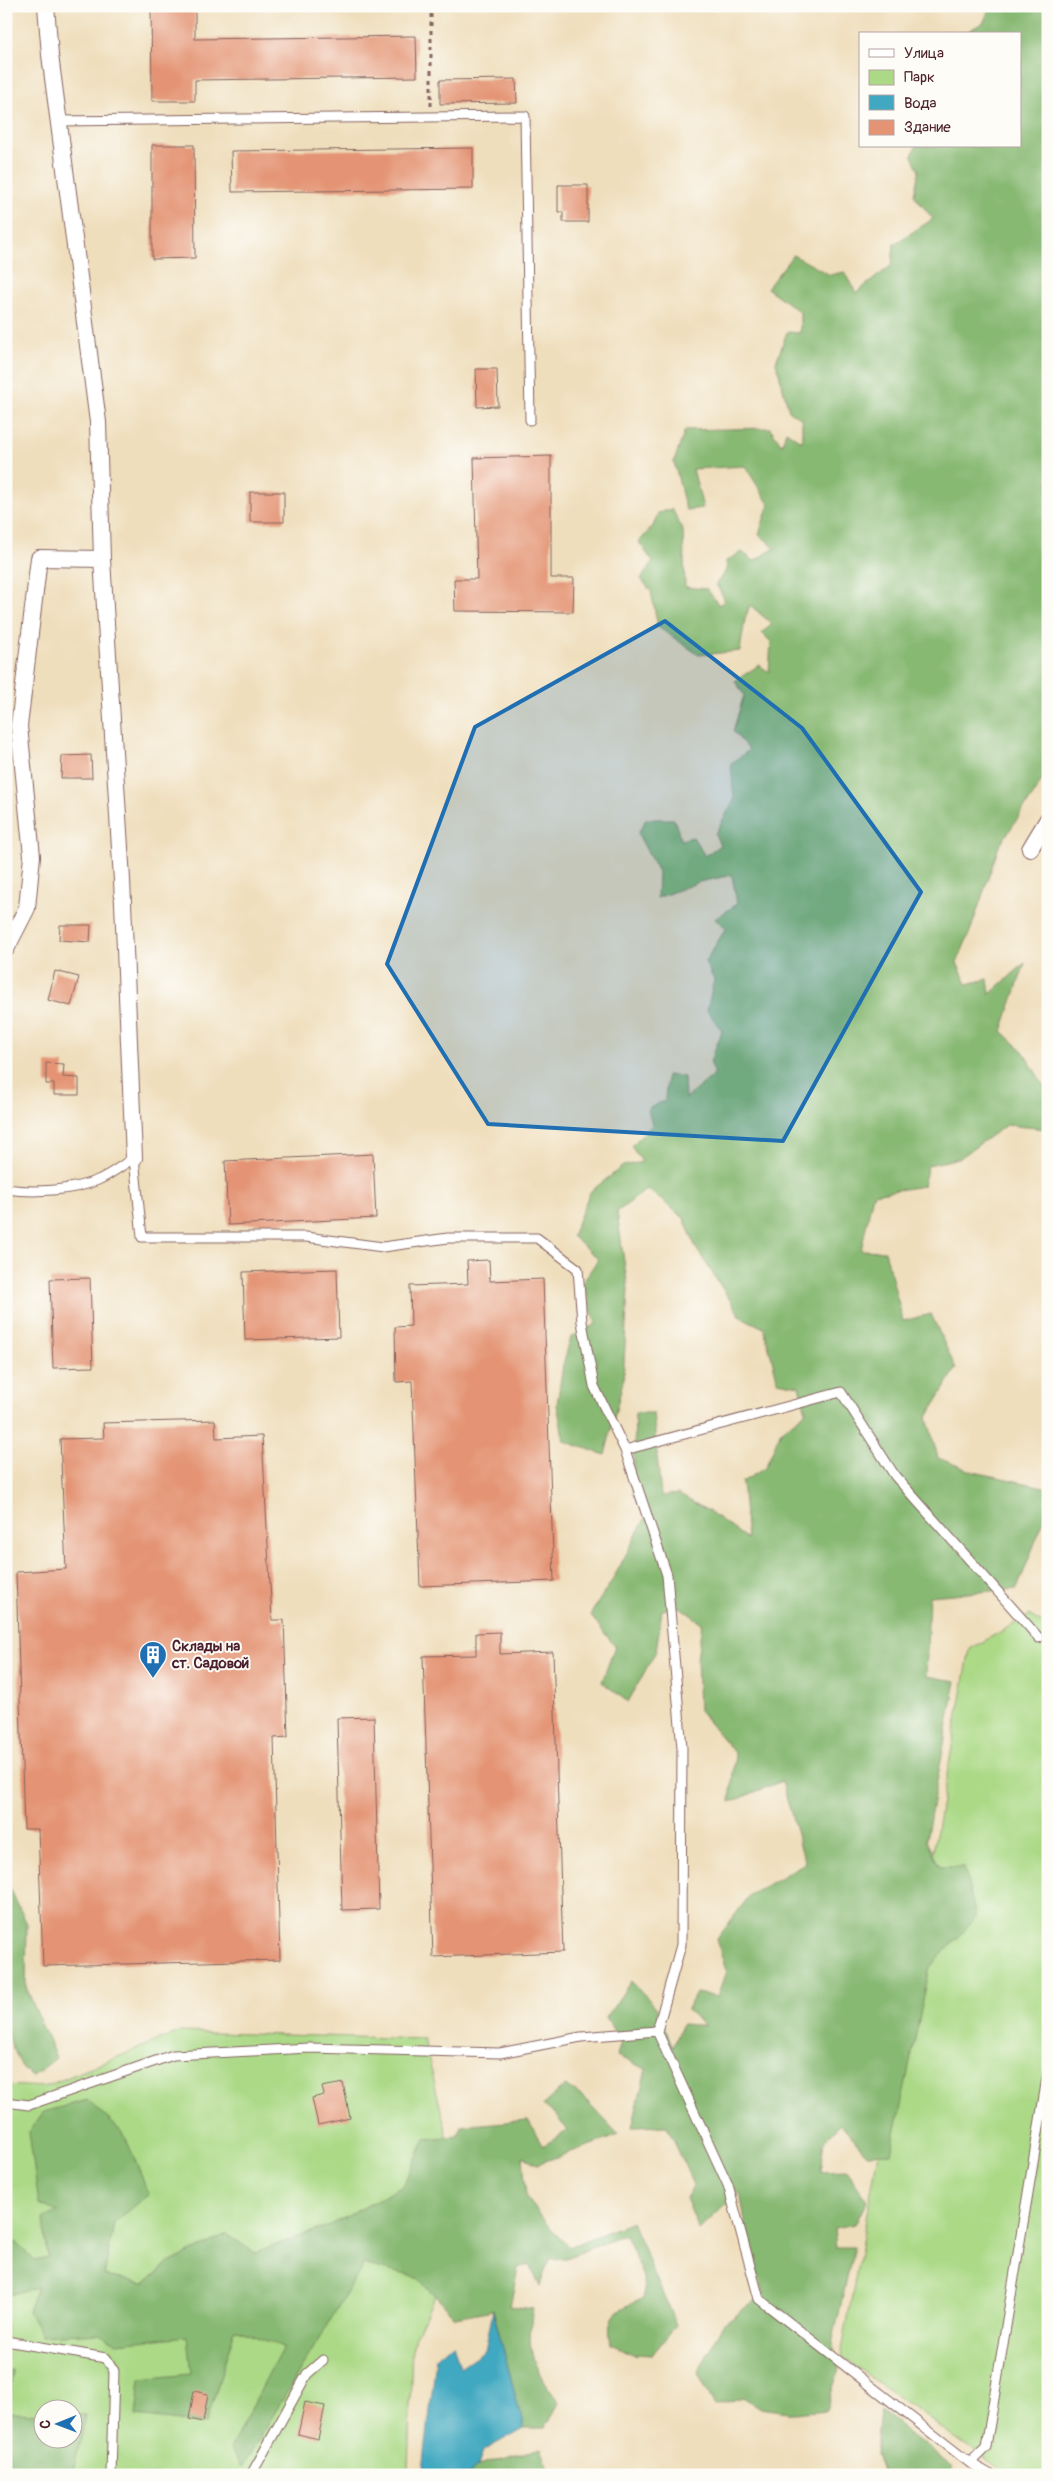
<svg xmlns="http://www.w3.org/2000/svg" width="1054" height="2481" viewBox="0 0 1054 2481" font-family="Pangolin,sans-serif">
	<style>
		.green { fill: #abd986; stroke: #7a7c58; fill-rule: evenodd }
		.forest { fill: #88b973; stroke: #696c4f }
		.water { fill: #40a8c0; stroke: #456476 }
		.building { fill: #e49474 }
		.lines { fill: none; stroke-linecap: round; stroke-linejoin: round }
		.lane-casing { stroke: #84625e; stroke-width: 11 }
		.street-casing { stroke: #84625e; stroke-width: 18 }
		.path { stroke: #84625e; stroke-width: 3; stroke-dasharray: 4 4; stroke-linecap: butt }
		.lane { stroke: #fff; stroke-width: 9 }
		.street { stroke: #fff; stroke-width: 16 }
		.marked { fill: #1f6fb2; fill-opacity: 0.2; stroke: #1f6fb2; stroke-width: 4; stroke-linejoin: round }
		.labels { text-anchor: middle; stroke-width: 4; stroke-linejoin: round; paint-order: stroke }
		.poi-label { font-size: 15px; font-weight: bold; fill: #4a1f2b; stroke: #fdfcf7; text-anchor: start }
	</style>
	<rect width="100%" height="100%" fill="#fdfcf7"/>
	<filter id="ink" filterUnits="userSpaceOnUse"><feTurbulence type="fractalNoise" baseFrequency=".02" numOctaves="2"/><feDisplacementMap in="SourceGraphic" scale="10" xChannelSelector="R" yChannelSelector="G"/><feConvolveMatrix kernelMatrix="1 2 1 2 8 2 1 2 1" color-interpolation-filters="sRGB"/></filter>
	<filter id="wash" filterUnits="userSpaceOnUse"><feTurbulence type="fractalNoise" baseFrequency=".0096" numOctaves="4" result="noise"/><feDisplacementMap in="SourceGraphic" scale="20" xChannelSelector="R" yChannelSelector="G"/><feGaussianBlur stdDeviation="1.12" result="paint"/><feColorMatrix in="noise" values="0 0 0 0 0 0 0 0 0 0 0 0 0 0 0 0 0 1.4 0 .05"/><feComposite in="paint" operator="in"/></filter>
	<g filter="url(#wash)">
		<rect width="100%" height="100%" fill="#efdebc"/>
		<!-- green -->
		<path class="green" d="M1030 1615 1048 1627V2475H1007L841 2356 970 1649Z
			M179 2032 424 2039 468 2223 412 2345 408 2471 410 2475H6V2085L44 2087ZM42 2408H72V2438H42Z"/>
		<!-- forest -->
		<path class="forest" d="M990 6H1048V769L1034 794 999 846 971 929 957 963 967 984 988 979 990 994 1025 963 1002 1031 1023 1051 1048 1093V1126L1046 1129 1006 1125 960 1158 928 1165 923 1186 873 1194 861 1250 885 1251 903 1321 931 1314 956 1369 927 1417 938 1458 974 1472 1048 1488V1509L1017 1589 929 1596 926 1676 956 1681 926 1839 940 1867H964L976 1917 930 1967 891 2153 867 2154 841 2124 824 2141 820 2171 846 2170 867 2200 855 2225 834 2229 836 2247H854L832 2344 839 2369 826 2410 795 2413 761 2408 744 2397 715 2406 698 2373 723 2324 764 2294 749 2246 740 2191 699 2230 686 2198 694 2185 667 2126 632 2127 646 2069 617 2056 621 2042 606 2018 631 1981 656 2007 673 2047 682 2024 705 2026 687 2010 696 1993 717 1997 726 1971 717 1939 750 1895 805 1863 782 1781 730 1802 735 1754 699 1710 697 1659 702 1623 680 1607 662 1610 656 1651 628 1702 602 1682 615 1646 590 1615 613 1579 646 1517 633 1495 635 1413H653L661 1496 678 1494 710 1512 747 1539 742 1482 765 1468 781 1431 806 1412 799 1386 778 1382 764 1328 741 1317 696 1248 684 1218 647 1189 617 1212 628 1289 623 1381 605 1455 564 1441 557 1404 563 1365 571 1337 596 1324 583 1282 598 1259 572 1236 590 1192 623 1166 642 1162 631 1146 652 1125 648 1109 665 1100 667 1075 684 1077 685 1099 715 1074 710 1062 722 1031 707 1010 714 980 705 962 726 928 715 919 737 904 732 875 699 882 657 898 658 872 638 834 646 819H674L681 840 693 837 705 856 720 845 715 834 734 800 731 764 749 750 733 731 744 695 735 681 759 665 769 672 771 642 762 633 772 624 750 605 745 619 740 651 699 655 658 627 651 591 641 579 653 562 639 542 653 526 658 513 672 509 683 530 685 587 707 589 719 605 725 600 716 584 727 569 726 561 742 552 754 561 775 548 759 534 769 504 745 466 693 469 703 508 686 510 674 462 685 430 770 428 782 445 786 431 802 442V419L789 411 776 362 787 332 800 333V312L767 288 793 255 830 275 844 272 856 293 892 265 894 244 933 219 914 195 919 171 912 156 916 146H1020V34H963L984 22Z
			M6 1880 27 1924 26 1987 56 2058 32 2077 22 2067 6 2033Z
			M565 2085 583 2097 619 2135 537 2164 523 2156 526 2197 554 2232 569 2247 632 2222 676 2325 652 2355 632 2354 611 2344C605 2311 617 2311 644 2298L643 2277 626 2234 566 2258 549 2259 540 2286 529 2264 518 2268 510 2306 533 2309C525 2352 534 2369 559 2403L545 2428H524L493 2310 455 2317 418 2278 364 2264 242 2467 230 2449 283 2347 235 2329 206 2424 136 2416 140 2379 191 2374 187 2336 118 2343 99 2333 42 2336 28 2311 37 2287 9 2295 6 2298V2247L16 2242 34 2260 48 2257 43 2219 59 2211 39 2204 29 2132 43 2112 88 2100 124 2134 149 2194 114 2223 104 2276 144 2283 171 2262 227 2234 255 2253 333 2224 403 2186 425 2139 458 2136 461 2126 528 2120 543 2146 567 2131 557 2116 543 2105Z
			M12 2370 10 2413 42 2414V2438H72L73 2415H86L72 2475H6V2371Z
			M880 2410 952 2467V2475H883L876 2454Z
			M541 2448 552 2475H468L478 2466Z"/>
		<!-- water -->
		<path class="water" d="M493 2310 524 2428 483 2451 478 2466 468 2475H425L423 2471 436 2358 453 2343 460 2367 485 2350Z"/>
		<g id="blocks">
			<!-- building -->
			<path class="building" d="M151 6H195V39L416 36 417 77 195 80V101H152Z
				M516 79 517 103 440 104V80Z
				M152 145H194L195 258 152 259Z
				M473 148V189L232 192 231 151Z
				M558 185H588V222H563V212H558Z
				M476 369H497L498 406 477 407Z
				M551 456V578H574L573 612 455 611 454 579H477L474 458Z
				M250 492H284V522H250Z
				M91 755 92 778H61L62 756Z
				M60 925H91L90 942 59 940Z
				M55 971 79 977 71 1006 48 1000Z
				M46 1063 64 1064 63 1077 79 1078V1095H54V1084H46Z
				M373 1154 376 1218 228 1225 225 1161Z
				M489 1260 490 1281 543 1279 554 1581 420 1586 412 1381 396 1382 395 1327 411 1326 410 1286 468 1284 467 1261Z
				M337 1269 339 1337 245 1340 243 1272Z
				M90 1278 93 1367 53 1368 50 1279Z
				M215 1420 216 1438 262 1436 272 1620H284L288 1737 274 1738 280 1960 43 1966 38 1829H24L16 1572 66 1569 60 1439 104 1438 103 1423Z
				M500 1632V1654L553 1652 563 1952 433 1957 423 1656 476 1655V1633Z
				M374 1717 379 1909 342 1910 337 1718Z
				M343 2083 350 2118 318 2125 312 2098 324 2095 322 2087Z
				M194 2391 208 2394 203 2422 189 2419Z
				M305 2402 325 2406 318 2439 298 2434Z"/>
		</g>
	</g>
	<g filter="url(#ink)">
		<use href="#blocks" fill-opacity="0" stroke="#84625e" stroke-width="1"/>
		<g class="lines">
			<defs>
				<path id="lane" d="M58 121 525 116 530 420
					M6 1189C34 1193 72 1191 98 1180 110 1175 122 1165 134 1158L142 1237H306L383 1247 448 1238H537L578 1269 582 1322 594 1386 625 1450 667 1575 682 1748 681 1945 657 2031 728 2185 759 2299 970 2463 991 2475
					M625 1450 841 1392 895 1476 1039 1638
					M6 2102 29 2105 173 2055 309 2048 500 2053 581 2037 657 2031
					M6 2341 106 2358 114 2371 111 2475
					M970 2463 986 2447 1048 2072
					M251 2475 307 2374 323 2360"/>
				<path id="street" d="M46 6 50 55 98 422 102 559 122 880 134 1158
					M1030 849 1048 819
					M6 949 27 908 32 856 19 726 39 558 102 559"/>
			</defs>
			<!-- lane casing -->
			<use href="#lane" class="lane-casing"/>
			<!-- street casing -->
			<use href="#street" class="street-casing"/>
			<!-- path -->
			<path class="path" d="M431 6V106"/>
			<!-- lane -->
			<use href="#lane" class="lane"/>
			<!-- street -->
			<use href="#street" class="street"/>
		</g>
	</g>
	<!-- marked area -->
	<path class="marked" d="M665 621 802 728 921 892 783 1141 488 1124 387 964 475 727Z"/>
	<!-- icons -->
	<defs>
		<symbol id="building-pin" viewBox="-11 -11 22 30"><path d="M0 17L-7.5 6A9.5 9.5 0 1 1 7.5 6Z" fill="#1f6fb2" stroke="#fdfcf7"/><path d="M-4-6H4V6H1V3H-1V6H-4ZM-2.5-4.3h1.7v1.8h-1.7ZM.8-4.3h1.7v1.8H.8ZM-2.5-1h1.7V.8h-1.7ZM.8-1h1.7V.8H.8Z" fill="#fff"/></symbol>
	</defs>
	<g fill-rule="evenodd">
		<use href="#building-pin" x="137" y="1639" width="32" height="43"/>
	</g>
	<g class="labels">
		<!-- poi labels -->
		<g class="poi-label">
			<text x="172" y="1651">Склады на<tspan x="172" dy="17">ст. Садовой</tspan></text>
		</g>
	</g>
	<!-- margin -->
	<rect width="1054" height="2481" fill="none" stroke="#fdfcf7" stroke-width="25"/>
	<!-- legend -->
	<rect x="859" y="32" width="162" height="115" fill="#fdfcf7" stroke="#b5a4a5"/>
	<rect x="869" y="49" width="25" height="8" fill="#ffffff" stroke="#b5a4a5"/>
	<text x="904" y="58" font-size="15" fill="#4a1f2b">Улица</text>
	<rect x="869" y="70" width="25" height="15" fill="#abd986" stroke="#b5a4a5"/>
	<text x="904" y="82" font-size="15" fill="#4a1f2b">Парк</text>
	<rect x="869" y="95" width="25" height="15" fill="#40a8c0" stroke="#b5a4a5"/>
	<text x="904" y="108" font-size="15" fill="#4a1f2b">Вода</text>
	<rect x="869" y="120" width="25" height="15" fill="#e49474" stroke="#b5a4a5"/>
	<text x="904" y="132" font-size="15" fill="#4a1f2b">Здание</text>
	<!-- north arrow -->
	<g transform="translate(58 2424) rotate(269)"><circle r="24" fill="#fdfcf7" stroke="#b5a4a5"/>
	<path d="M0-4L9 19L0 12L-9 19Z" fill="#1f6fb2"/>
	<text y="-8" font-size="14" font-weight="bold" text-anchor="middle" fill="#4a1f2b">С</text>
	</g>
</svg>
